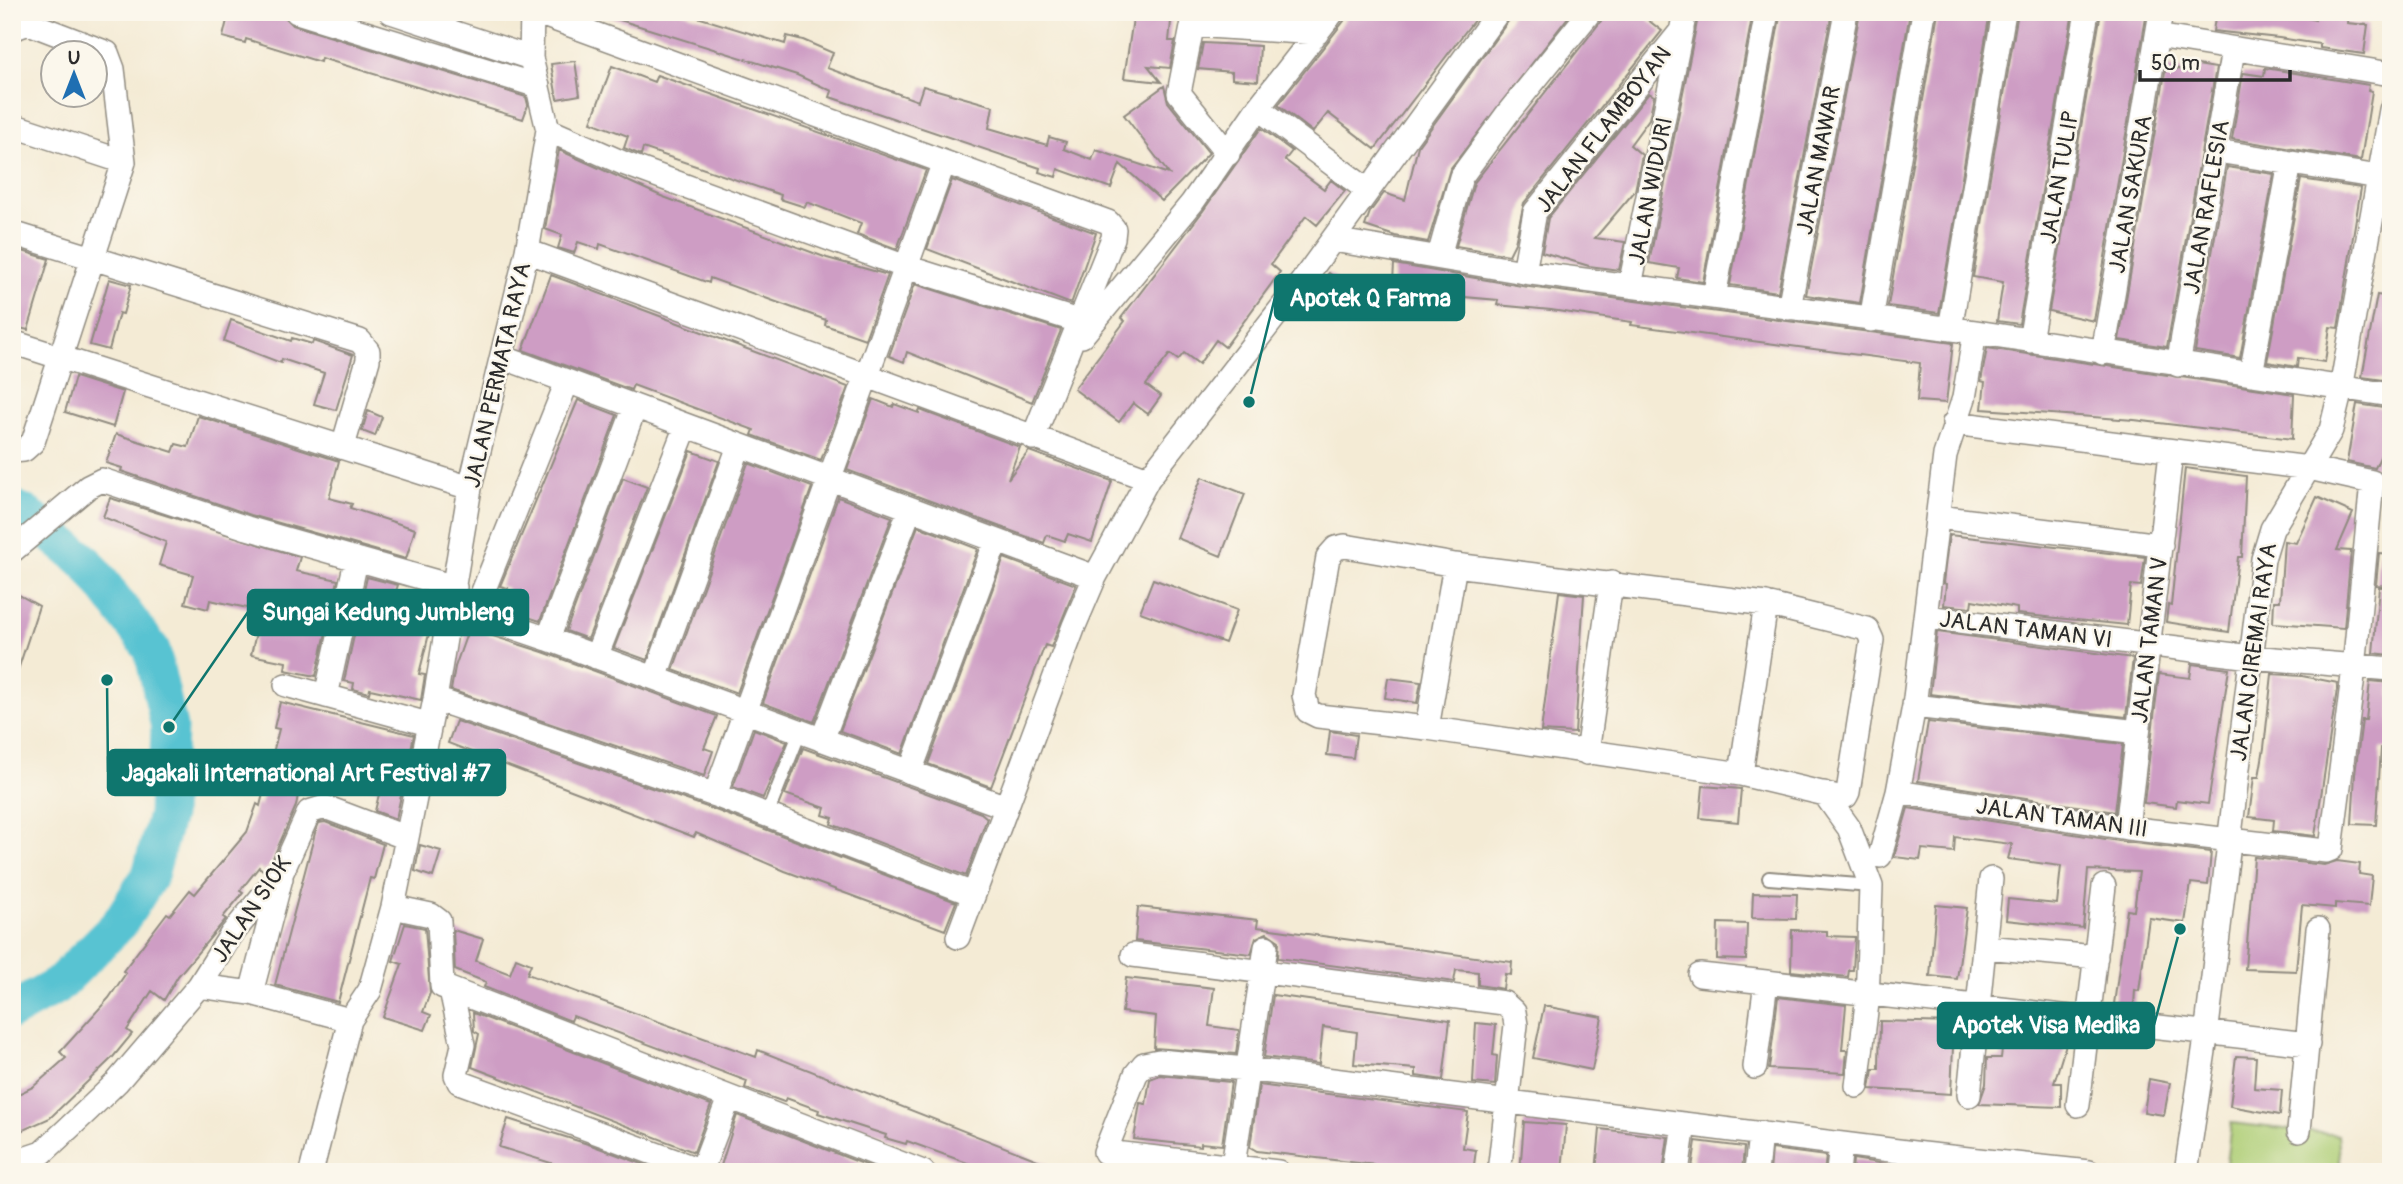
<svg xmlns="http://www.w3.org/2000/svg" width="2403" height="1184" viewBox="0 0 2403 1184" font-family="Pangolin,sans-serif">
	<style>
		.green { fill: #aece76; stroke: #6c7c50; stroke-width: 2 }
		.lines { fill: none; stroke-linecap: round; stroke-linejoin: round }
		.river { stroke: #58c3d2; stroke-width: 37 }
		.building { fill: #ce9dc4 }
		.lane-casing { stroke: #908b80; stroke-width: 16 }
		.street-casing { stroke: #908b80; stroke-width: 26 }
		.lane { stroke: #fff; stroke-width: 12 }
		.street { stroke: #fff; stroke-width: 23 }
		.labels { text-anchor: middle; stroke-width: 5; stroke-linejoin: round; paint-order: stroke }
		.street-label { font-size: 23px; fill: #2b2b2b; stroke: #fbf7ec }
		.leader { fill: none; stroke: #0f766e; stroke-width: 2.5 }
		.callout-dot { fill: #0f766e; stroke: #fbf7ec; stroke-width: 2.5 }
		.callout { fill: #0f766e; stroke: #0f766e; stroke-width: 2.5 }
		.callout-label { font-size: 24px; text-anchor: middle; font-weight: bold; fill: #fff }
	</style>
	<rect width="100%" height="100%" fill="#fbf7ec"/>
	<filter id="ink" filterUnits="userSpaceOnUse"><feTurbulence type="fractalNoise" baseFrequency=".0143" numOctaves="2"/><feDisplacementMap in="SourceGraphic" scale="14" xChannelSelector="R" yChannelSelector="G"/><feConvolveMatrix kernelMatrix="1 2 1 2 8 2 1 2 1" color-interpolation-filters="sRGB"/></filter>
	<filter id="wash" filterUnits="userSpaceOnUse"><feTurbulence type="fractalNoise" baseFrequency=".00686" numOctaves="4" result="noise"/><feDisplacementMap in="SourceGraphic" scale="28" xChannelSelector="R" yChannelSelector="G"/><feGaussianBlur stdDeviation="1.57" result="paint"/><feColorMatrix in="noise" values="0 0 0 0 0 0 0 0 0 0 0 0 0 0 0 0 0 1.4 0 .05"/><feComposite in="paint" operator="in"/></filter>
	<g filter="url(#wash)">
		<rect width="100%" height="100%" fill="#f4ebd5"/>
		<!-- green -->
		<path class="green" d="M2231 1123 2338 1135 2341 1172H2225Z"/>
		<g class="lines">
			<!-- river -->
			<path class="river" d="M12 507 26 514 87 563 152 650 169 727 166 815 150 875 119 924 58 985 12 1011"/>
		</g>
		<g id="blocks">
			<!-- building -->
			<path class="building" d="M229 12H273L284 16 293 25 526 97 528 105 523 119 321 58 320 62 246 39 245 43 223 37Z
				M608 12H681L785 44 787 36 803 40 833 53 827 68 918 101 923 86 993 106 989 128 1047 145 1049 137 1066 142 1064 149 1092 160 1096 150 1169 174 1124 115 1164 86 1168 102 1209 153 1162 201 1120 164 1111 188 1058 169 1056 177 1039 172 1040 168 830 97 832 91 797 75 607 16Z
				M1134 12H1172L1169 41H1175L1170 68 1148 66 1161 82 1124 78Z
				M1347 12H1474L1478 15 1375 149 1328 113 1313 132 1278 105 1344 21Z
				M1512 12H1572L1450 169 1428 242 1395 236 1365 226 1370 212 1384 193 1405 200 1418 146 1509 20Z
				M1604 12H1655L1648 20 1662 31 1524 203 1515 243 1509 255 1456 246 1474 183 1601 21Z
				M1699 12H1753L1703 282 1677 278 1679 268 1649 263Z
				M1781 12H1832L1778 292 1730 285Z
				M1860 12H1910L1860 303 1806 295Z
				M1938 12H1990L1939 313 1888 306Z
				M2018 12H2073L2019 324 1997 321 2003 282 1973 277Z
				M2101 12H2147L2094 321 2049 311Z
				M2216 12H2283L2315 20 2316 12 2348 15 2347 23 2368 25 2364 54 2320 48V44L2279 38 2213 31Z
				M1203 43 1260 46 1258 81 1232 79V72L1198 69Z
				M575 61 580 95 557 99 551 64Z
				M2191 64 2216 68 2167 347 2119 340 2166 67 2190 71Z
				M612 66 654 82 657 75 674 81 926 170 897 249 857 234 861 223 807 202 805 207 780 199 781 195 643 148 641 155 624 148 628 136 591 122Z
				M2265 68 2369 85 2368 90 2372 91 2361 160 2232 139 2243 73 2264 76Z
				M1649 93 1654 96 1649 119 1630 145 1642 155 1635 191 1595 238 1625 242 1619 270 1589 266 1542 252 1548 218Z
				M1261 128 1292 151 1285 160 1324 189 1331 180 1345 191 1317 225 1306 216 1271 264 1280 272 1225 347 1216 340 1199 364 1184 353 1178 360 1170 354 1146 385 1161 396 1148 414 1133 403 1119 422 1074 389 1125 321 1121 318 1203 211Z
				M559 150 661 196 827 258 888 275 865 339 825 325 826 320 710 278 709 283 600 244 599 249 578 242 574 253 558 248 562 235 545 229Z
				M2227 167 2274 174 2240 358 2195 351Z
				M2301 179 2361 188 2338 328 2330 327 2325 362 2298 358 2297 367 2267 362Z
				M952 180 1096 233 1071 304 927 249Z
				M12 248 49 259 28 330 12 326Z
				M1394 264 1522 286 1953 343 1946 403 1917 401 1920 363 1631 325 1632 322 1551 310 1497 305 1498 300 1442 295 1443 286 1393 282Z
				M1329 273 1343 284 1326 304 1312 293Z
				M551 275 848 387 821 460 752 435 754 430 633 385 631 390 523 350Z
				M109 279 131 285 123 314 119 313 109 350 90 345Z
				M915 284 1061 330 1032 402 907 352 904 362 889 356Z
				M2377 295 2391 297V381L2362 377Z
				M231 320 291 341 292 338 312 344 313 341 353 355 336 410 314 404 324 373 282 359 281 363 224 341Z
				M1987 348 2294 394 2292 439 2134 420 1982 409 1985 382 1981 381Z
				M75 377 123 392 113 427 65 412Z
				M873 399 893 407 894 404 919 413 920 410 1020 447 1008 479 1029 451 1112 481 1092 542 1068 534 1065 541 1047 535 1044 543 847 470Z
				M578 400 617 415 540 621 501 608 508 588 500 586Z
				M2357 404 2391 409V433L2375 468 2347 462Z
				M368 411 382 417 375 436 362 431Z
				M198 416 339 461 329 498 352 504 350 508 415 529 406 559 251 515 121 471 122 468 106 463 116 434 173 452 176 444 188 447Z
				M691 451 719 461 647 660 614 648Z
				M748 463 812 487 737 693 673 670Z
				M2185 468 2246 476 2242 557H2238L2229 632 2166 622 2168 605 2171 606Z
				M1202 477 1245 494 1221 556 1177 538Z
				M623 478 647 487 588 639 566 631Z
				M838 497 892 517 814 722 763 703Z
				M2317 497 2353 513 2337 550 2351 551 2344 628 2273 623 2274 601H2280L2284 541 2296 543Z
				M110 498 300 557 296 571 338 580 316 676 285 670 286 662 251 655 261 611 210 600 208 609 185 603 193 575 159 565 166 542 103 517Z
				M918 526 978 549 902 754 840 731Z
				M1949 535 2145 557 2141 586 2131 585 2127 625 2017 614V608L1972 600 1971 608 1944 605 1946 584 1943 583Z
				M2379 553 2391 554V586L2376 585Z
				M1004 558 1076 585 1051 647 1045 645 991 787 928 764Z
				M367 577 398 585 395 594 436 606 419 674 425 675 421 700 370 689 369 693 353 689 354 683 344 681Z
				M1153 579 1237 610 1225 643 1140 612Z
				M2379 587H2391V655L2373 653Z
				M12 591 39 606 15 679 12 678Z
				M1559 592 1584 595 1575 733 1541 731Z
				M461 626 543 652 717 716 704 748 713 751 704 776 451 690 455 667 466 636 460 634Z
				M1937 632 2133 658 2126 717 1930 694Z
				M2192 664 2229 669 2208 804 2177 800 2176 807 2144 803 2159 674 2190 678Z
				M2272 674 2302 676 2338 683 2315 836 2273 831 2274 820 2249 817 2254 777H2259L2264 748Z
				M1388 678 1421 682 1417 703 1385 698Z
				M2370 681 2391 683 2390 749 2381 748 2376 825 2352 824 2355 774 2362 720H2366Z
				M280 702 414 735 396 819 375 811 380 790 302 773 296 806 270 865 264 871 259 867 240 891 243 893 223 917 226 919 178 976 164 1000 152 991 127 1030 132 1034 113 1057 50 1118 12 1135V1097L33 1087 66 1058 60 1052 109 998 126 973 123 971 167 913 170 915 190 890 195 894 247 832 257 804 260 806 279 729 274 728Z
				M456 721 710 808 956 902 945 930 785 871 696 833 694 837 448 743Z
				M1928 722 2123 744 2115 812 1918 781Z
				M754 729 787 742 763 798 733 787Z
				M1330 731 1356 735 1353 758 1327 755Z
				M803 748 981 813 987 818 966 876 831 824 833 818 823 815 825 808 785 794Z
				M1703 786 1741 789 1738 822 1700 818Z
				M1908 808 2125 842 2211 852 2208 885 2191 883 2185 923 2149 918 2139 991 2135 990 2134 1005 2114 1004 2127 910 2134 911 2139 872 2088 870 2083 928 2006 920 2008 899 2057 904 2061 866 2008 859 2012 844 1955 837 1954 852 1922 849 1920 860 1894 857Z
				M325 822 383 844 374 879 370 878 338 1002 275 985 315 833 319 823Z
				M420 845 441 851 433 877 415 871Z
				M2254 857 2324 865 2337 861 2360 864 2359 874 2372 876 2369 906 2335 903V908L2302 905 2296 971 2245 969Z
				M1753 893 1797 894 1796 919 1752 918Z
				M1936 905 1967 908 1957 979 1930 976Z
				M1138 907 1258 920 1257 927 1512 962 1511 975 1505 974 1503 989 1478 985V972L1456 970 1454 982 1278 958 1279 941 1267 933 1256 938 1251 954 1135 941Z
				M1718 923 1747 924 1746 960 1717 959Z
				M405 924 425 928 430 993 423 1012 431 1015 425 1030 383 1017 402 964 393 961Z
				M453 930 483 939 476 961 510 974 516 958 531 964 527 974 756 1057 758 1050 1068 1172H992L907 1141 906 1144 885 1138 886 1135 818 1113 819 1110 786 1098 784 1102 759 1093 745 1088 747 1081 573 1016 571 1021 484 987 486 982 455 970Z
				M1792 930 1827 931V936L1855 937 1853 970H1849L1848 977 1791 971Z
				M1126 978 1214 988 1209 1026 1239 1030 1236 1054 1154 1048 1156 1016 1122 1012Z
				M1273 995 1450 1020 1443 1080 1416 1076V1069L1354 1064 1357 1032 1323 1027 1319 1064 1264 1057Z
				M1778 997 1846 1005 1842 1050H1847L1845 1073 1769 1069Z
				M1544 1006 1602 1017 1592 1070 1533 1058Z
				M473 1013 711 1105 694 1152 472 1067 479 1034 474 1031Z
				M1880 1021 1954 1023 1951 1094 1870 1089 1873 1069H1879Z
				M1476 1023 1496 1025 1493 1055 1497 1056 1495 1085 1473 1083Z
				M2004 1032 2045 1038 2046 1034 2067 1041 2054 1083H2061V1107L1979 1104 1986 1084 1987 1058H2001Z
				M2236 1056 2256 1057 2254 1088 2282 1090 2280 1115 2230 1106Z
				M1160 1075 1231 1082 1222 1145 1201 1143V1146L1134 1139 1140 1103 1146 1104 1150 1079Z
				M2149 1079 2170 1083 2164 1115 2144 1112Z
				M1259 1085 1468 1112 1463 1148 1476 1150 1473 1172H1435L1257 1151 1250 1147Z
				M737 1115 884 1172H719Z
				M508 1119 591 1145 664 1172H580L499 1147Z
				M1524 1122 1566 1125 1562 1172H1520Z
				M1600 1129 1668 1137 1663 1172H1596Z
				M1696 1141 1744 1147 1742 1172 1692 1168Z
				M1772 1149 1826 1156 1824 1172H1770Z
				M1853 1159 1885 1164V1172H1852Z"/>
		</g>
	</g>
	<g filter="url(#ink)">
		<use href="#blocks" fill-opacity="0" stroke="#908b80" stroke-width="2"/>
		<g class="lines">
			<defs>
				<path id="lane" d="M771 805 800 732
					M1769 878 1871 886"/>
				<path id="street" d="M297 12 538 86
					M391 12 531 58
					M535 12 944 162
					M1195 12 1179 93 1228 154
					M1193 25 1317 33
					M12 29 29 23 107 53 113 69 124 162 33 442 24 450 12 451
					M2157 36 2391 74
					M1258 108 1367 190
					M12 125 124 162
					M548 130 623 163 906 267 1081 322
					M2217 151 2379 177
					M12 233 360 341 368 351V360L343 446
					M1333 240 1524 272 1975 332 2391 395
					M527 251 1148 479
					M1439 256 1461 177 1508 113 1590 12
					M1524 272 1535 212 1682 30
					M1630 286 1685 12
					M1714 297 1767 12
					M1789 308 1846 12
					M1871 320 1924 12
					M1950 329 2004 12
					M1082 336 1192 203 1258 108 1333 12
					M2030 341 2087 12
					M12 342 470 488
					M2103 353 2161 12
					M502 357 1095 577
					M2178 365 2233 50
					M2251 374 2290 163
					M1938 517 2161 545
					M1345 546 1455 565 1766 604 1867 629 1872 640 1848 792 1846 796 1838 797 1741 774 1427 728 1318 716 1308 711 1304 695 1328 557 1336 548Z
					M12 551 88 487 102 480 247 528 455 587
					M451 611 474 614 548 639 1006 807
					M474 614 567 382
					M1926 617 2251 657 2391 669
					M548 639 635 407
					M596 657 686 426
					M655 678 739 446
					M286 685 428 724
					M326 696 356 561
					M435 699 715 795 973 894
					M1914 706 2138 732
					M1427 728 1455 565
					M822 740 910 509
					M1587 753 1611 583
					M910 772 996 541
					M1741 774 1766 604
					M1898 792 2127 828 2326 851 2331 849 2354 668 2372 482 2309 468 1954 423
					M1824 793 1849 828 1871 886 1867 1003 1857 1086
					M715 795 944 162 1108 222 1114 229 1113 238 1033 438
					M2127 828 2171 453
					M1880 856 1898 792 1914 706 1945 455 1964 398 1975 332
					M393 907 431 915 439 921 442 986 923 1172
					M958 937 1074 626 1095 577 1148 479 1301 283 1498 12
					M1985 947 2096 957
					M1133 955 1504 1003 1514 1012 1516 1025 1499 1172
					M1700 975 1766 982
					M199 986 251 993 350 1020
					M451 990 463 1045 456 1075 459 1082 705 1172
					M251 993 281 878
					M1755 1067 1766 982 2308 1044
					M1969 1095 1991 879
					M2078 1105 2104 886
					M2299 1131 2318 929
					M12 1163 42 1153 88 1110 117 1082 199 986 231 935 282 872 309 812 325 807 407 838
					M311 1172 350 1020 370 990 393 907 435 699 470 488 527 251 548 130 531 58 532 12
					M701 1172 729 1098
					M1232 1172 1266 947
					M1278 1172 1105 1152 1136 1074 1144 1064 1159 1061 1246 1069 1922 1154 2089 1172
					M1677 1172 1684 1124
					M1756 1172 1760 1133
					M1838 1172 1841 1144
					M2186 1172 2205 1044 2263 559 2272 529 2331 430 2341 389 2391 110"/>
			</defs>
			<!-- lane casing -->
			<use href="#lane" class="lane-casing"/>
			<!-- street casing -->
			<use href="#street" class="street-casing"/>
			<!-- lane -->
			<use href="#lane" class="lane"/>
			<!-- street -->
			<use href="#street" class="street"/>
		</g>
	</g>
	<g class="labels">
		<!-- street labels -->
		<g class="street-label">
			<text transform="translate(1603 129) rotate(-52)" y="8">JALAN FLAMBOYAN</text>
			<text transform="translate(1818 160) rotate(-79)" y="8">JALAN MAWAR</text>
			<text transform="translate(2059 177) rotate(-80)" y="8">JALAN TULIP</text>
			<text transform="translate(1650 191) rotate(-79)" y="8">JALAN WIDURI</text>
			<text transform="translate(2130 194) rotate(-80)" y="8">JALAN SAKURA</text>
			<text transform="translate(2206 207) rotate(-80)" y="8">JALAN RAFLESIA</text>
			<text transform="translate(497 375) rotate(-77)" y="8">JALAN PERMATA RAYA</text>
			<text transform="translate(2026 629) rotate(7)" y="8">JALAN TAMAN VI</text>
			<text transform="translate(2149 640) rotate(-83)" y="8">JALAN TAMAN V</text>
			<text transform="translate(2253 652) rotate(-82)" y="8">JALAN CIREMAI RAYA</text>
			<text transform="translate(2062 817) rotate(8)" y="8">JALAN TAMAN III</text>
			<text transform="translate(251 909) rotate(-56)" y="8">JALAN SIOK</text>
		</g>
	</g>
	<!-- callouts -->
	<path class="leader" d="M1249 402L1275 297M169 727L248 612M107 680L108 772M2180 929L2154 1025"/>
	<g class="callout-dot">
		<circle cx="1249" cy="402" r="7"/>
		<circle cx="169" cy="727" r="7"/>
		<circle cx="107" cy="680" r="7"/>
		<circle cx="2180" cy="929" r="7"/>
	</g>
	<g class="callout">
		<rect x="1275" y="275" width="189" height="45" rx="7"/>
		<rect x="248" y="590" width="280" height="45" rx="7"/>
		<rect x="108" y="750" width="397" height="45" rx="7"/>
		<rect x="1938" y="1003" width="216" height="45" rx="7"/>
	</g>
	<g class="callout-label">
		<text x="1370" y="306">Apotek Q Farma</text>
		<text x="388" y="620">Sungai Kedung Jumbleng</text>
		<text x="306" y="781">Jagakali International Art Festival #7</text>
		<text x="2046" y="1033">Apotek Visa Medika</text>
	</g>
	<!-- margin -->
	<rect width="2403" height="1184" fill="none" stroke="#fbf7ec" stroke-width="42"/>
	<!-- north arrow -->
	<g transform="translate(74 74)"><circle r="33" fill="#fbf7ec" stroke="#a8a59f" stroke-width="2"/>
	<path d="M0-5L12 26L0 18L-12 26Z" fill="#1f6fb2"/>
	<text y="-10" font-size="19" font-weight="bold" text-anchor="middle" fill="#2b2b2b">U</text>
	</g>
	<!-- scale -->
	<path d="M2140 70v10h150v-10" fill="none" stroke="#2b2b2b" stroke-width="3.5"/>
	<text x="2151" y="70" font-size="21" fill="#2b2b2b" stroke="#fbf7ec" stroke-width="5" paint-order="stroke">50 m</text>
</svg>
